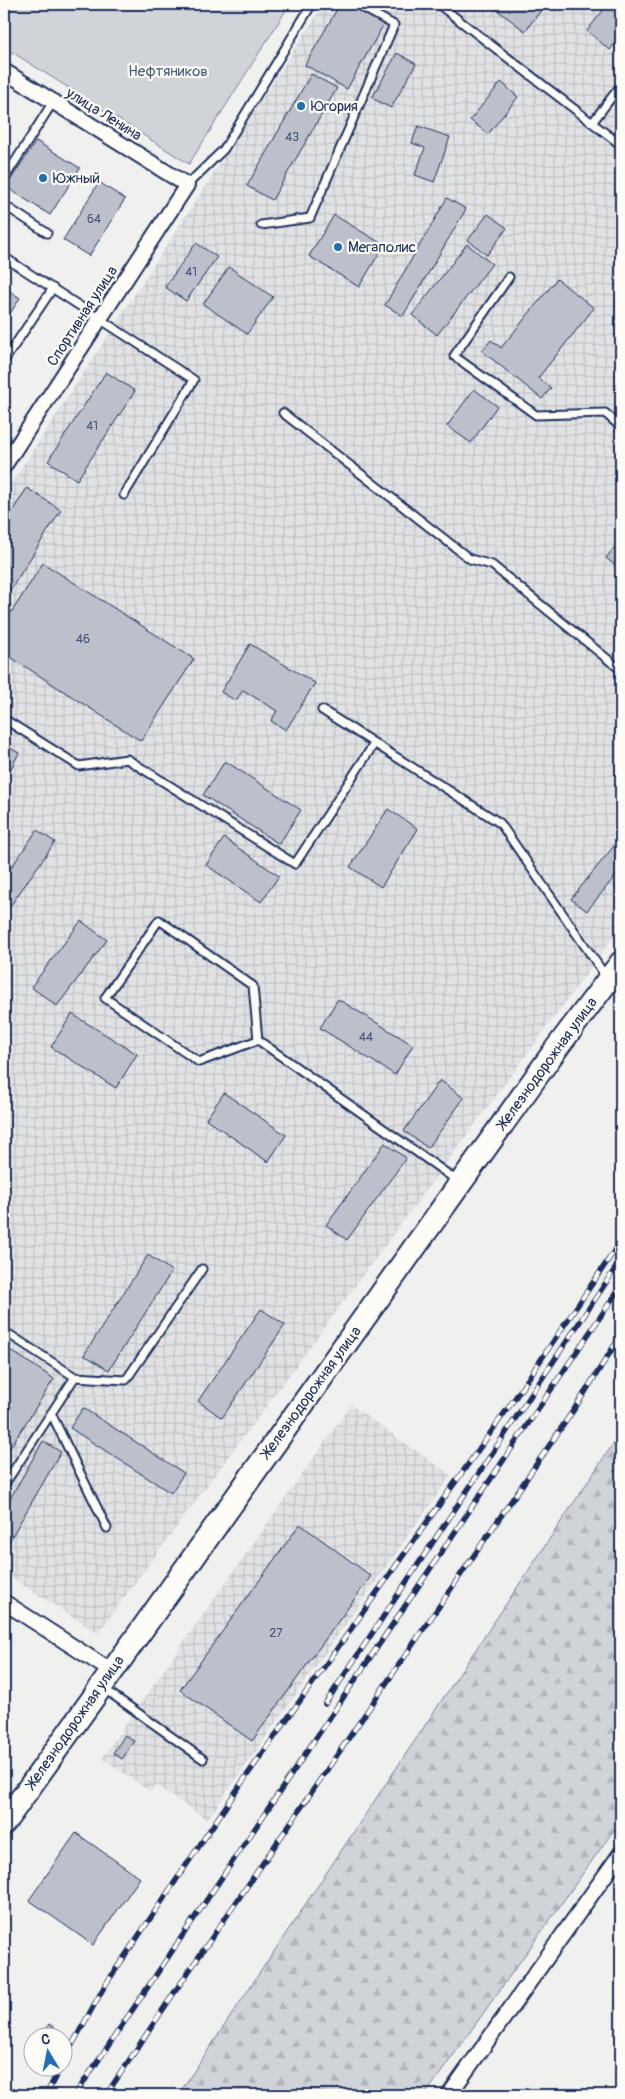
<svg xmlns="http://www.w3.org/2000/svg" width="625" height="2099" viewBox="0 0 625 2099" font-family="Pangolin,sans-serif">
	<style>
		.industrial { fill: url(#industrial-grid) }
		.forest { fill: url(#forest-firs); stroke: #76819b }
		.park { fill: #d0d3d8; stroke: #76819b }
		.building { fill: #bbc0ca; stroke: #1b2f5e }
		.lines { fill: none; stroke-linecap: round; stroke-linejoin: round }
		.service-casing { stroke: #1b2f5e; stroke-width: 11 }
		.minor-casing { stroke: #1b2f5e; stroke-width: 18 }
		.primary-casing { stroke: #1b2f5e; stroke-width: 26 }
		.service { stroke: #fdfcf7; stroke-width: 7 }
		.minor { stroke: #fdfcf7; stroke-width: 14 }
		.primary { stroke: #fdfcf7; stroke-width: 22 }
		.rail-casing { stroke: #1b2f5e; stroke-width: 5.5 }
		.rail { stroke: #fdfcf7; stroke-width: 4; stroke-dasharray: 11; stroke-linecap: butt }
		.poi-dot { fill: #1f6fb2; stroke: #fdfcf7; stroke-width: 2 }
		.labels { text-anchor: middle; stroke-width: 4.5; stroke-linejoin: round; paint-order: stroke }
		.number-label { font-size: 12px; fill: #435379 }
		.park-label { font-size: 15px; fill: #48587c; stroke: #fdfcf7 }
		.poi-label { font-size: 15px; fill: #1b2f5e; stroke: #fdfcf7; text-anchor: start }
		.street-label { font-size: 15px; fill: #1b2f5e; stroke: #fdfcf7 }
	</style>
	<defs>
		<pattern id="industrial-grid" width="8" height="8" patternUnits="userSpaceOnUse" patternTransform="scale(1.25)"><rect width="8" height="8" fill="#e0e2e3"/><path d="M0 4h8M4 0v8" fill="none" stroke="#c0c2c5"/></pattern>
		<pattern id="forest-firs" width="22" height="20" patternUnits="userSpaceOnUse" patternTransform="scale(1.25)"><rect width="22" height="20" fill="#d0d3d8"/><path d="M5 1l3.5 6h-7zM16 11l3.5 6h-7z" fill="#b2b5bc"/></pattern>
	</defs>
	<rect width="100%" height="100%" fill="#f0f0ee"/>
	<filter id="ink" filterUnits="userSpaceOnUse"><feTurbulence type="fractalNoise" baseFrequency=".02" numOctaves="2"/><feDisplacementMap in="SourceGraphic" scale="10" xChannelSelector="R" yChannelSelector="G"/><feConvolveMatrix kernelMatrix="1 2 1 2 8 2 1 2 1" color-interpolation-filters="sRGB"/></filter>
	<g filter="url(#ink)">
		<!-- industrial -->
		<path class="industrial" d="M324 4H621V927L98 1633 4 1573V495Z
			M351 1405 451 1475 207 1820 156 1785 151 1792 102 1758Z"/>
		<!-- forest -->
		<path class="forest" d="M621 1432V1820L425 2095H178Z"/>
		<!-- park -->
		<path class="park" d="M15 4H290L189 164 4 47V21Z"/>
		<!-- building -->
		<path class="building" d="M340 4H348L384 24 347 89 305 65Z
			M489 4H546L525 31Z
			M608 4H621V35L610 50 587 31Z
			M397 53 416 64 391 108 372 98Z
			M311 74 337 88 272 200 247 186Z
			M501 82 518 97 488 134 470 120Z
			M418 126 450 137 434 182 415 175 425 148 412 143Z
			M36 141 80 168 50 215 6 187Z
			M99 182 125 199 89 256 63 240Z
			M447 198 466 209 403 316 385 305Z
			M488 214 507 228 487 255 468 240Z
			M334 215 384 245 359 287 309 256Z
			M196 243 217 257 186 301 165 287Z
			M467 244 492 264 437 335 412 315Z
			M229 267 273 297 247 334 203 304Z
			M557 279 594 308 538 378 551 388 542 399 482 351 491 340 501 348Z
			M4 287 20 298 4 323Z
			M106 372 135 391 77 480 48 461Z
			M474 389 497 406 471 443 447 426Z
			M27 488 61 510 4 600V524Z
			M621 539V570L606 558Z
			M43 563 194 659 141 741 4 653V624Z
			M250 644 315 683 286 730 271 721 277 711 243 690 236 701 221 692Z
			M4 745 19 753 4 782Z
			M225 761 301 810 279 844 203 795Z
			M388 809 418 829 381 887 350 867Z
			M37 830 55 842 6 912 4 911V878Z
			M621 837V869L587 911 571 899Z
			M224 838 279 876 261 902 206 865Z
			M81 921 107 940 57 1006 31 987Z
			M338 999 413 1045 395 1075 320 1028Z
			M72 1014 137 1054 116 1088 51 1047Z
			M440 1080 464 1098 428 1148 404 1131Z
			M224 1093 286 1135 268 1162 206 1119Z
			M385 1143 406 1158 347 1240 326 1225Z
			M148 1255 172 1271 109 1370 84 1355Z
			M261 1309 285 1325 222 1418 198 1401Z
			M4 1346 54 1379 4 1457Z
			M83 1408 184 1473 171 1493 70 1428Z
			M43 1441 61 1452 4 1550V1509Z
			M300 1524 371 1576 252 1741 180 1690Z
			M125 1735 134 1741 122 1759 113 1753Z
			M76 1833 140 1878 93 1945 29 1900Z
			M49 2024 61 2032 58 2036H41Z"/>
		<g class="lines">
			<defs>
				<path id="service" d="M438 4 621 145
					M592 123 621 85
					M4 179 53 102
					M187 185 224 149 312 4
					M4 205 47 233
					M261 225 310 218 394 25 356 4
					M4 257 194 380 124 495
					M509 277 454 356 536 415 605 413 621 427
					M4 361 53 288
					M283 413 470 559 492 565 621 670
					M322 710 500 823 607 978
					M4 719 79 766 127 759 295 864 374 744
					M258 1040 199 1062 105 998 159 920 253 986 258 1040 459 1182
					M4 1331 75 1377 4 1485
					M75 1377 126 1380 202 1269
					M51 1413 107 1528
					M103 1688 203 1759"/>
				<path id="minor" d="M4 71 187 185 4 466
					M4 1602 111 1671
					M449 2095 621 1853"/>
				<path id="primary" d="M4 1823 556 1049 621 963"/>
			</defs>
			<!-- service casing -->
			<use href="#service" class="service-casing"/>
			<!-- minor casing -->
			<use href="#minor" class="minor-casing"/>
			<!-- primary casing -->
			<use href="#primary" class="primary-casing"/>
			<!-- service -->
			<use href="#service" class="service"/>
			<!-- minor -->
			<use href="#minor" class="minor"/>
			<!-- primary -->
			<use href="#primary" class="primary"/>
			<defs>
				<path id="rail" d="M325 1704 621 1260
					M62 2063 104 1987 243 1781 513 1401 621 1241
					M46 2095 61 2066
					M75 2095 621 1286
					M106 2095 178 1987 575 1408 621 1335"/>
			</defs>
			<!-- rail casing -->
			<use href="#rail" class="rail-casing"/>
			<!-- rail -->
			<use href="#rail" class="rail"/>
		</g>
	</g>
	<!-- markers -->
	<g class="poi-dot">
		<circle cx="301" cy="106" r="5"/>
		<circle cx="43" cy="178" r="5"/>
		<circle cx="338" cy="247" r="5"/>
	</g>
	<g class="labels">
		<!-- number labels -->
		<g class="number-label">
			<text x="292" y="141">43</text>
			<text x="94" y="223">64</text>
			<text x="191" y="276">41</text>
			<text x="92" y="430">41</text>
			<text x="83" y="643">46</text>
			<text x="366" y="1041">44</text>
			<text x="276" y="1637">27</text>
		</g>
		<!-- park labels -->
		<g class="park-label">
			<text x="168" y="76">Нефтяников</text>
		</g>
		<!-- poi labels -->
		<g class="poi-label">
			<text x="311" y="111">Югория</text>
			<text x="53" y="183">Южный</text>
			<text x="348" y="252">Мегаполис</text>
		</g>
		<!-- street labels -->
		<g class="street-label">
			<text transform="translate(104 114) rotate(32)" y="5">улица Ленина</text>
			<text transform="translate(82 316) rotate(-57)" y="5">Спортивная улица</text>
			<text transform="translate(547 1063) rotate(-54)" y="5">Железнодорожная улица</text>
			<text transform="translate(311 1392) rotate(-54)" y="5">Железнодорожная улица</text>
			<text transform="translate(75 1722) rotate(-55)" y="5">Железнодорожная улица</text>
		</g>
	</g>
	<!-- margin -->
	<rect width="625" height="2099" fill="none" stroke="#fdfcf7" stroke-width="20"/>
	<rect x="10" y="10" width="605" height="2079" fill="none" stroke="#1b2f5e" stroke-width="2" filter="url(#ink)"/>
	<!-- north arrow -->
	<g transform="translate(48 2052) rotate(350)"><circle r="24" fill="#fdfcf7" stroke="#a3aaba"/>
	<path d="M0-4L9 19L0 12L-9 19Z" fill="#1f6fb2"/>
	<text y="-8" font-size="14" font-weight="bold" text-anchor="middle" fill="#1b2f5e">С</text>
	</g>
</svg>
